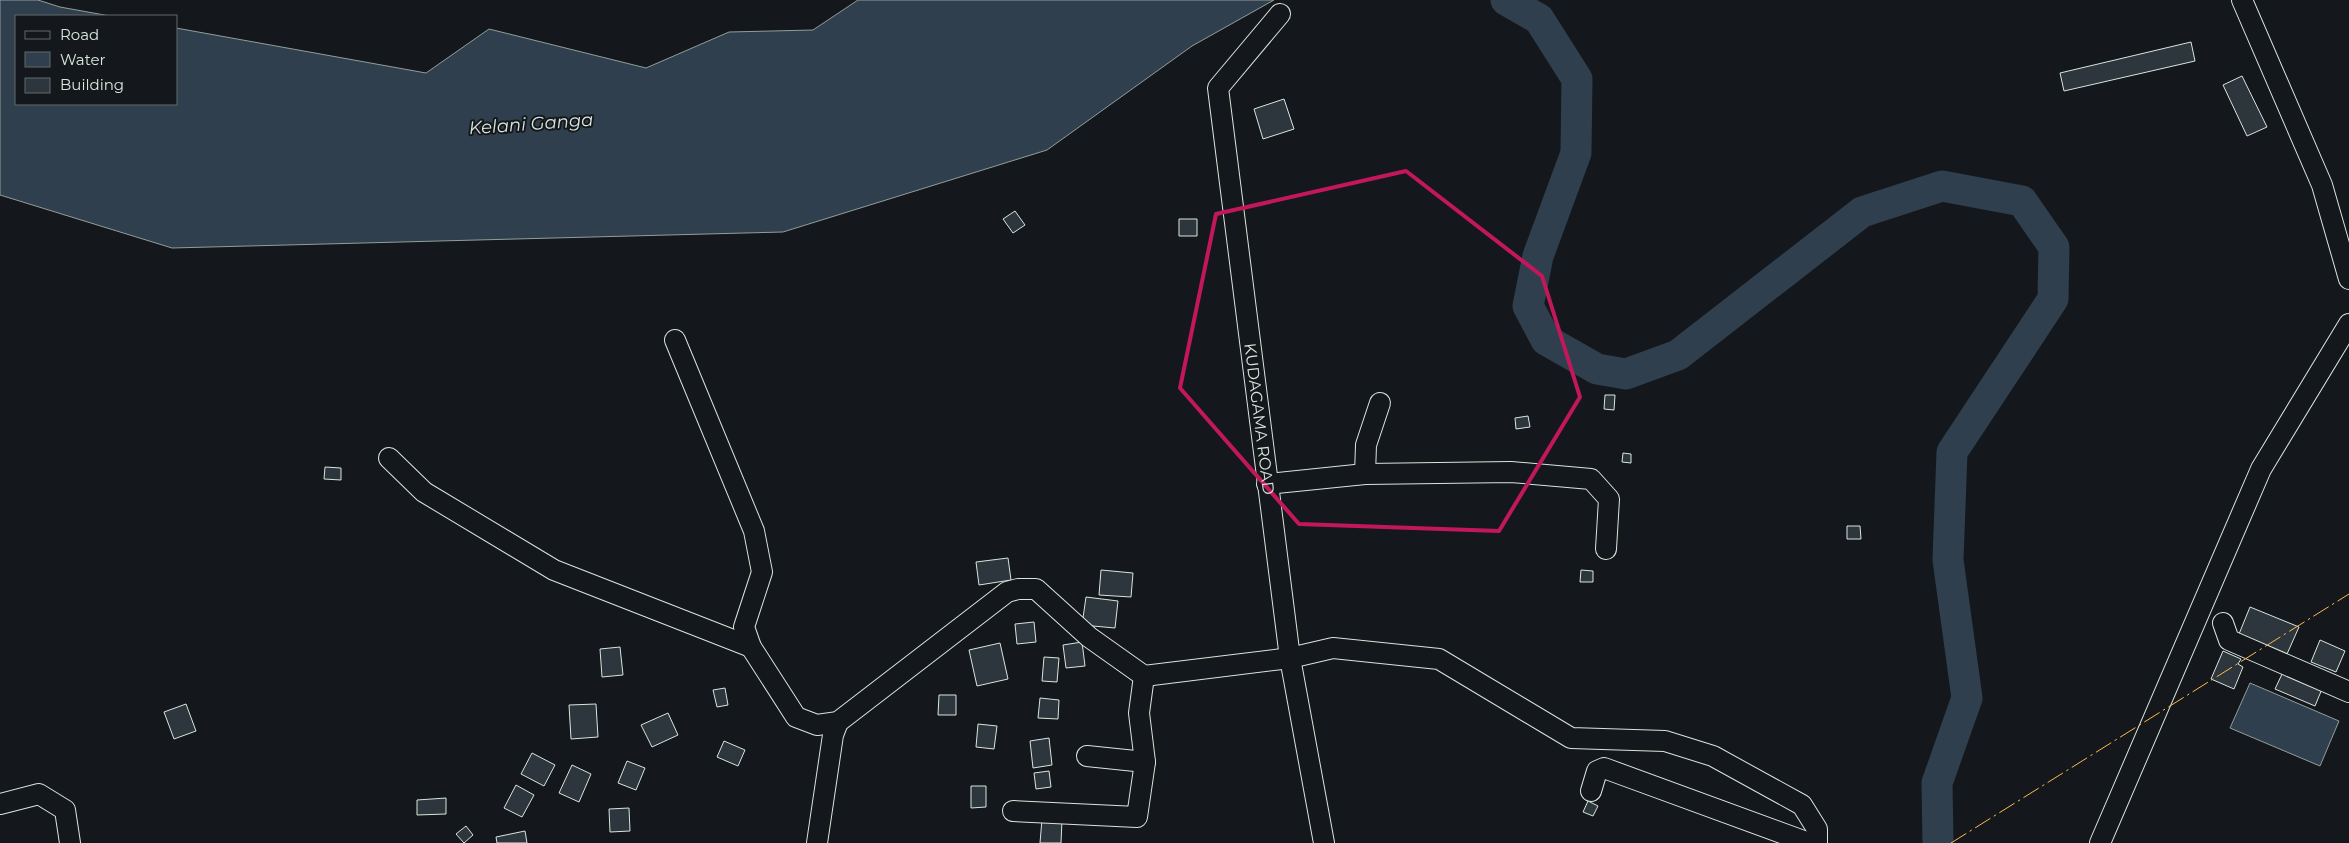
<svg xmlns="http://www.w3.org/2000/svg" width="2349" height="843" viewBox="0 0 2349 843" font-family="Montserrat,sans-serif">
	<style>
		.water { fill: #2f3f4d; stroke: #939e99 }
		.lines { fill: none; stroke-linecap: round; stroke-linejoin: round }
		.river { stroke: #2f3f4d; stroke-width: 31 }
		.building { fill: #2c363c; stroke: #d8e6dc }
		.minor-casing { stroke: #d8e6dc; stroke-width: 22 }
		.minor { stroke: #14181c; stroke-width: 20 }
		.power { stroke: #ffb74d; stroke-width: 1; stroke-dasharray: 18 4 2.5 4; stroke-linecap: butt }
		.marked { fill: none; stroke: #c2185b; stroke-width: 4; stroke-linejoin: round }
		.labels { text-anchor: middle; stroke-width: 4; stroke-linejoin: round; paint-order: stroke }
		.street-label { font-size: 16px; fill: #d8e6dc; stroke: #14181c }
		.water-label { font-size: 18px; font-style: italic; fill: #d8e6dc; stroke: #14181c }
	</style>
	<rect width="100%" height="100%" fill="#14181c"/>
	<!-- water -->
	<path class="water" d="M0 0H38L60 7 110 16H16V104H176V28L426 73 489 29 646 68 729 32 813 30 858 0H1274L1192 46 1047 150 783 232 172 248 0 195Z
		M2250 683 2339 721 2320 766 2230 728Z"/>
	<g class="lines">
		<!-- river -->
		<path class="river" d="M1506 0 1539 19 1577 79 1576 153 1538 256 1528 306 1546 340 1597 369 1626 374 1678 355 1862 212 1942 186 2022 201 2054 247 2053 299 1952 452 1948 560 1967 698 1937 783 1938 843"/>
	</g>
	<!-- building -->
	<path class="building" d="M2191 42 2195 61 2064 91 2060 73Z
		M2242 76 2267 127 2247 136 2223 85Z
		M1284 99 1294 129 1263 139 1254 109Z
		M1015 211 1025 225 1013 233 1003 219Z
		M1179 219H1197V236H1179Z
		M1605 395H1615L1614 410 1604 409Z
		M1528 416 1530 427 1516 429 1515 418Z
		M1623 453 1631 454V463L1622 462Z
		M325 467 341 468V480L324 479Z
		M1847 526H1860L1861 539H1847Z
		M1008 558 1011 580 979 585 976 562Z
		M1101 570 1133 573 1131 597 1099 595Z
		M1581 570 1593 571V582H1580Z
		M1086 597 1118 601 1115 628 1082 625Z
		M2250 607 2299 627 2287 654 2239 634Z
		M1034 622 1036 642 1017 644 1015 624Z
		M2320 640 2345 651 2336 672 2311 662Z
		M1082 642 1085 666 1066 668 1063 645Z
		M1000 643 1008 679 977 686 969 650Z
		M620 647 623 675 602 677 600 649Z
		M2223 651 2241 659 2238 664 2243 667 2234 689 2211 679Z
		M1044 657 1059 658 1057 682 1042 681Z
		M2283 672 2322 689 2315 706 2275 689Z
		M725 688 728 705 717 707 713 690Z
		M939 695H956V715H938Z
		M1040 698 1059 700 1058 719 1038 718Z
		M186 704 196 731 174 739 164 712Z
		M596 704 598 737 571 739 569 705Z
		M668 713 678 735 652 747 641 725Z
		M978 724 997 726 994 749 976 747Z
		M1049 738 1052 765 1033 768 1030 741Z
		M724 741 745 750 738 766 717 757Z
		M532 753 555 765 544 786 521 774Z
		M627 761 645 768 636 790 618 783Z
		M572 765 591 774 579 802 559 793Z
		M1049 771 1051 787 1036 789 1034 773Z
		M516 785 534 795 522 817 504 808Z
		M971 786H986V807L971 808Z
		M446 798V814L417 815V800Z
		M1588 801 1598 806 1593 816 1583 812Z
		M629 808 630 831 610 832 609 809Z
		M1042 819 1062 820 1061 843H1040Z
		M466 826 473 835 464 843 456 834Z
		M525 831 527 843H497L496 837Z"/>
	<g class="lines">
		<defs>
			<g id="minor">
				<path d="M2242 0 2322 185 2349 279"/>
				<path id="s1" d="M1280 14 1218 88 1290 658 1324 843"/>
				<path d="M675 340 754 531 762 572 744 627 751 647 796 717 817 725 838 722 1007 592 1018 589H1036L1089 637 1144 676 1290 658 1333 648 1439 659 1571 738 1665 741 1713 756 1802 805 1817 829V843"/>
				<path d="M389 458 424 492 554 570 751 647"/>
				<path d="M1365 474 1366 445 1380 403"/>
				<path d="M1267 484 1365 474 1511 472 1591 479 1609 499 1606 549"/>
				<path d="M2223 623 2229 640 2349 692"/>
				<path d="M1087 756 1145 762"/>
				<path d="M1591 791 1597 771 1604 768 1809 843"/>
				<path d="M0 804 39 794 65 810 70 843"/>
				<path d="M1013 811 1137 817 1145 762 1139 713 1144 676"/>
				<path d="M817 843 833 735 838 722"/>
				<path d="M2100 843 2261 469 2349 324"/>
			</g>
		</defs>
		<!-- minor casing -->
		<use href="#minor" class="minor-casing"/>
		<!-- minor -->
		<use href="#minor" class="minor"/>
		<!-- power -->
		<path class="power" d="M1951 843 2349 594"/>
	</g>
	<!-- marked area -->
	<path class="marked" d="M1406 171 1542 276 1580 397 1499 531 1299 524 1180 388 1216 214Z"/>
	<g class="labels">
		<!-- street labels -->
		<g class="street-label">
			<text dy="6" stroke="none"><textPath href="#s1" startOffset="430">KUDAGAMA ROAD</textPath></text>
		</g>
		<!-- water labels -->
		<g class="water-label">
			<text transform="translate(531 124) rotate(-4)" y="6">Kelani Ganga</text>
		</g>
	</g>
	<!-- legend -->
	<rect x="15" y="15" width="162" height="90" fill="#14181c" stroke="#626a69"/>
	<rect x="25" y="31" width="25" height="8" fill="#14181c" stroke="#626a69"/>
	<text x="60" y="40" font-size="15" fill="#d8e6dc">Road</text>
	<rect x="25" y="52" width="25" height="15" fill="#2f3f4d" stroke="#626a69"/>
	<text x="60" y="65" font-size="15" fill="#d8e6dc">Water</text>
	<rect x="25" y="78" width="25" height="15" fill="#2c363c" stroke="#626a69"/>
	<text x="60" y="90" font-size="15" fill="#d8e6dc">Building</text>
</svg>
